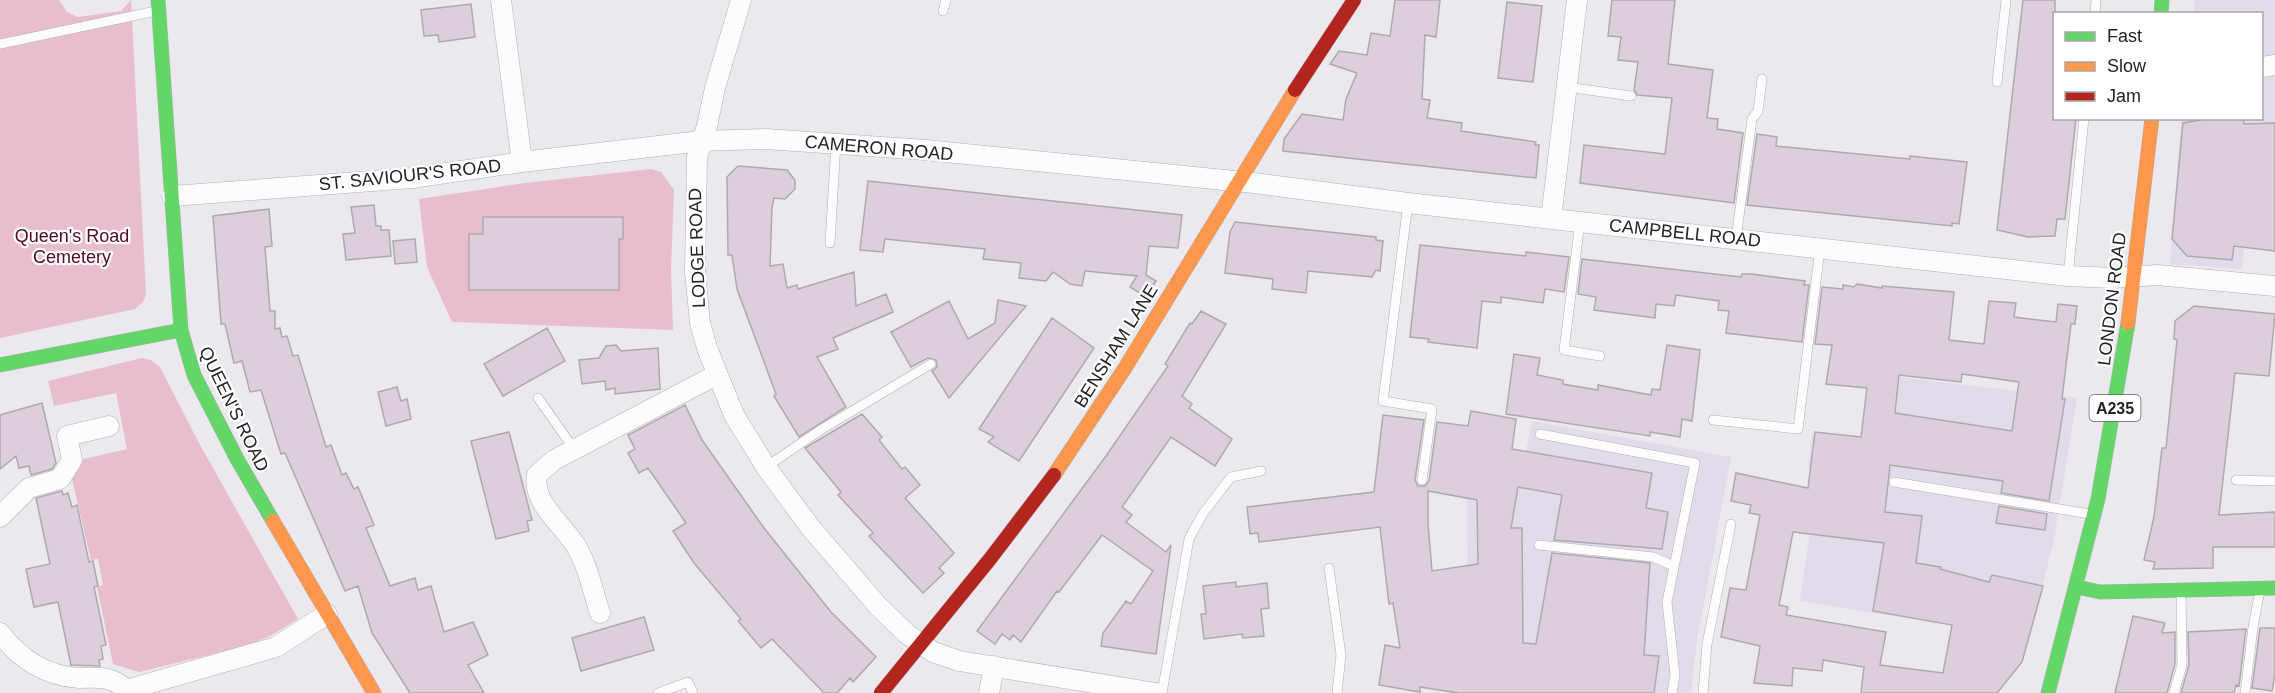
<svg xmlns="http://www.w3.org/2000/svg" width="2275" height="693" viewBox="0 0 2275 693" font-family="Arial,sans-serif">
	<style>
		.built { fill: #e2dcea }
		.green { fill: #e9becc }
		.building { fill: #dccedb; stroke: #adaaae; stroke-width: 1.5; fill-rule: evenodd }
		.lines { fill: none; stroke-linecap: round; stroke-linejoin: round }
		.lane-casing { stroke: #b2afb5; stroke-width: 10 }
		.street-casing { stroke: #b2afb5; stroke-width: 21 }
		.fast-casing { stroke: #b2afb5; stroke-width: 15 }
		.slow-casing { stroke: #b2afb5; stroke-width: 15 }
		.jam-casing { stroke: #b2afb5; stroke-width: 15 }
		.lane { stroke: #fcfcfc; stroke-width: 9 }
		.street { stroke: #fcfcfc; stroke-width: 20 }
		.fast { stroke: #63d668; stroke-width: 14 }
		.slow { stroke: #ff974d; stroke-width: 14 }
		.jam { stroke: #b3261e; stroke-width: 14 }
		.labels { text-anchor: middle; stroke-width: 4.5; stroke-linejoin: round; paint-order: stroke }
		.shield { fill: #fff; stroke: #666468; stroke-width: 1.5 }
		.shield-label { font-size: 16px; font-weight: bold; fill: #242227 }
		.street-label { font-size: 18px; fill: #242227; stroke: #fff }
		.park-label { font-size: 18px; fill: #530729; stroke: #fff }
	</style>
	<rect width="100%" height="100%" fill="#ebe8ee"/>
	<!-- built -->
	<path class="built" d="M2195 0H2275V194L2247 220 2242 269 2170 264 2181 119 2262 118V14L2194 13Z
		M1900 377 2077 398 2054 540 2029 638 1800 601 1819 468 1808 467 1812 433 1892 443Z
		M1532 421 1731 457 1697 641 1691 693H1458L1468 639 1467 500 1515 508Z"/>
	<!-- green -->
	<path class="green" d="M0 0H59L67 12 78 17 121 11 131 0 146 294 143 302 135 309 0 338Z
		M651 169 661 172 674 190 671 268 673 330 452 322 427 267 419 199 525 183Z
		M142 358 151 360 160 367 200 445 298 619 270 636 246 646 139 672 113 664 97 587 103 585 98 559 91 560 72 479 84 459 127 449 116 393 54 406 48 381Z"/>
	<!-- building -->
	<path class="building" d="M1395 0H1440L1436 37 1425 35 1422 99 1430 100 1427 118 1462 123 1461 131 1536 142 1535 145H1539L1536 178 1283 151 1284 139 1302 114 1343 120 1346 99 1357 73 1330 64 1339 51 1367 55 1371 33 1390 36Z
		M1612 0H1675L1668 64 1713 70 1707 118 1718 119 1717 129 1743 133 1734 203 1580 183 1584 145 1665 154 1672 98 1637 95 1634 90 1638 62 1618 60 1621 37 1608 36Z
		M2023 0H2055V118H2076L2065 219H2057L2055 236 2028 237 1997 230Z
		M1507 2 1542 6 1533 82 1498 78Z
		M471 4 475 37 439 42 438 35 424 36 421 10Z
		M2214 118H2243L2244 124 2275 123V251L2234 246 2232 260 2187 256 2172 239 2183 123Z
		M1757 134 1777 137 1776 146 1910 159V156L1967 162 1959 224 1952 223V226L1747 205Z
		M738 166 787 170 795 180V189L785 199 774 198 772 207 770 266 783 264 787 288 797 285 798 289 854 272 856 306 886 294 893 312 833 338 838 349 817 357 846 407 799 437 774 396 776 394 737 289 732 255H728L727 177Z
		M868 181 1182 215 1178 248 1149 246 1146 275 1156 281 1146 297 1130 287 1137 276 1085 271 1082 286 1070 284 1053 272 1046 281 1019 278 1021 263 983 259 985 249 885 239 883 252 860 250Z
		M374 205 376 226H381V230H389L391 256 346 260 343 234 355 233 351 207Z
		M269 209 272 246 265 247 270 311H275V329L280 328 282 337 287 336 293 356 298 355 326 447 331 445 342 475 346 473 354 489 358 487 374 525 366 528 390 586 415 578 418 590 431 586 444 632 473 622 488 655 468 665 484 693H410L372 633 358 586 345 591 285 453 281 454 261 390 250 392 242 361 234 363 225 324H221L213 216Z
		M483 217H623V239H619V290H469V234H483Z
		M1235 222 1376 237V240L1383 241 1380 271 1376 270 1372 277 1308 271 1306 293 1272 289 1273 279 1225 273 1230 232Z
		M415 239 417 262 395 264 393 241Z
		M1420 245 1526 256V252L1569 257 1564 292 1545 289 1543 303 1501 297V303L1482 301 1477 348 1428 342 1429 339 1410 337Z
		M1582 259 1741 277 1742 274H1752L1805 281 1804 285H1809L1802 342 1726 333 1729 311 1718 310 1719 301 1676 295 1674 306 1656 304 1655 318 1594 310 1596 297 1578 294Z
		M1857 284 1882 288V286L1954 292 1949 340 1984 344 1989 301 2016 303 2014 317 2056 322 2058 304 2077 306 2075 324H2071L2062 399H2065L2049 501 2001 493 2003 481 1890 465 1885 512 1922 516 1916 563 1941 567 1940 569 1989 582 1992 575 2043 586 2022 662 1997 693H1861L1864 667 1823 660 1822 671 1793 668 1792 686 1754 683 1760 646 1721 637 1730 588 1746 590 1760 515 1749 513 1751 505 1731 501 1736 473 1808 488 1815 432 1861 437 1867 388 1826 384 1832 345 1815 344 1822 287 1843 289V285L1854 287ZM1962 374 2019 382 2012 431 1895 413 1899 375 1961 382ZM1793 532 1884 543 1873 611 1952 625 1943 673 1880 665 1886 632 1786 615 1788 607 1779 605Z
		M998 300 1026 306 949 398 932 371 937 367 936 360 928 358 911 367 891 332 949 301 968 339 995 323Z
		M2194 306 2275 314 2269 376 2235 373 2219 515 2275 512V547H2213V568L2153 569 2155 562 2144 560 2154 517 2162 448H2166L2177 340 2174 339 2175 321Z
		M1201 311 1226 324 1182 396 1192 404 1189 408 1232 439 1215 466 1171 437 1122 507 1132 515 1126 522 1166 552 1171 545 1156 654 1101 646 1103 633 1126 601 1131 604 1153 571 1102 535 1059 592 1057 591 1021 642 1013 635 1010 640 1002 634 995 644 977 631 1106 456 1168 366 1165 364 1190 323 1192 324Z
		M1052 318 1094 348 1019 461 988 442 994 437 979 429Z
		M547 328 565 361 503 396 484 364Z
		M616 345 621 351 658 348 660 389 615 394V388L606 390 605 381 582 384 579 360 599 358 606 346Z
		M1667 345 1700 350 1692 421 1682 419 1680 437 1650 432V436L1506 414 1514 354 1540 358 1537 375 1563 380V384L1598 390V385L1651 395 1652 389 1660 390Z
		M397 387 401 401 407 399 411 419 386 426 378 392Z
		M42 403 56 463 52 469 31 475 29 466 19 468 16 456 0 469V415Z
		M685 405 702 440 764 528 831 612 876 657 853 682 850 678 837 693H824L772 639 761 648 738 621 741 619 694 563 673 531 686 523 648 468 639 473 628 453 635 449 628 435Z
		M1471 411 1516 419 1512 449 1652 473 1646 508 1668 512 1662 549 1554 540 1562 495 1518 487 1511 528H1522L1523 643 1536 644 1552 553 1650 563 1644 655 1659 656 1654 693H1458L1420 687V692L1379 685 1385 645 1400 648 1393 603 1389 604 1380 527 1259 542 1258 533 1250 534 1247 507 1374 492 1383 415 1424 420 1415 480 1418 486H1425L1429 481 1437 422 1468 426ZM1428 491 1477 500 1478 564 1432 571 1428 524Z
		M862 414 882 437 879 440 902 469 905 467 920 485 905 498 954 553 939 568 944 573 923 593 869 536 873 533 838 495 841 492 805 448Z
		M509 432 532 520 527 521 529 531 496 539 471 441Z
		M62 491 63 495 68 493 72 507 77 505 89 562 93 561 98 586 94 587 106 645 101 646 103 659 99 660 100 666 71 665 58 602 34 607 26 569 50 564 36 498Z
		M1999 506 2047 514 2045 530 1996 523Z
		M1236 582V587L1267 583 1269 608 1261 609 1264 636 1243 638 1242 634 1204 639 1201 614H1206L1203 586Z
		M2133 616 2165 623 2162 633 2175 632V664L2167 693H2115Z
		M644 617 654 650 581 671 572 638Z
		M2260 628H2275V674L2272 691 2252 688Z
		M2246 629 2239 686 2236 685 2234 693H2181L2189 665 2188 632Z"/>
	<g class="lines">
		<defs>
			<path id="lane" d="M943 11 946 0
				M2095 14 2096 0
				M0 44 156 11
				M1997 82 2006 0
				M1567 87 1631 96
				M1408 203 1383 401 1432 409 1422 480
				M1580 222 1564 350 1600 356
				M1736 239 1752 119 1758 111 1762 79
				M830 243 836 143
				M2068 276 2084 118
				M538 398 574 449
				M1713 420 1798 429 1820 248
				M1540 434 1695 463 1667 602 1675 675 1672 693
				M766 467 822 429 931 364
				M2236 480 2275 481
				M1894 482 2090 514
				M1539 545 1653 557 1674 566
				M1329 568 1341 655 1337 693
				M658 693 688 682 693 693
				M1162 693 1189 539 1202 515 1231 477 1261 471
				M1703 693 1707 644 1731 524
				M2174 693 2182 665 2181 591
				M2245 693 2253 627 2260 590"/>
			<path id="street" d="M501 0 522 162
				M741 0 715 88 707 126 697 157 695 272 700 323 707 348 734 415 766 467 810 527 878 606 907 634 933 652 959 661 1156 693
				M2262 67 2275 65
				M172 196 412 178 522 162 701 141 766 139 926 150 1254 183 1408 203 2068 276 2112 278 2157 275 2275 286
				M1551 219 1577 0
				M0 517 29 488 60 479 72 460 67 436 109 426
				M600 613C592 589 587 559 571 539 558 521 532 500 537 475L554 460 716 375
				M0 633C19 658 46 676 79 678 98 678 111 675 126 690
				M126 690 276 647 327 614
				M989 693 994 666"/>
			<path id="fast" d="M158 0 181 330 194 375 237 459 273 521
				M2161 14 2162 0
				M0 365 181 330
				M2077 587 2100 592 2275 588
				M2048 693 2098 499 2128 323"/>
			<path id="slow" d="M2128 323 2152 118
				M1054 475 1125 368 1295 90
				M273 521 374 693"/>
			<path id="jam" d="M1295 90 1354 0
				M881 693 990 559 1054 475"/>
		</defs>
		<!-- lane casing -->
		<use href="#lane" class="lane-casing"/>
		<!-- street casing -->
		<use href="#street" class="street-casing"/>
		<!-- fast casing -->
		<use href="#fast" class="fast-casing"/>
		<!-- slow casing -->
		<use href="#slow" class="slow-casing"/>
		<!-- jam casing -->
		<use href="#jam" class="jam-casing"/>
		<!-- lane -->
		<use href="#lane" class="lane"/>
		<!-- street -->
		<use href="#street" class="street"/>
		<!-- fast -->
		<use href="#fast" class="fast"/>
		<!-- slow -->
		<use href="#slow" class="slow"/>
		<!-- jam -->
		<use href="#jam" class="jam"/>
	</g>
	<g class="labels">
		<!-- shield labels -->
		<rect class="shield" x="2089.5" y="395" width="51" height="26" rx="4.5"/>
		<g class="shield-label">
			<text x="2115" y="414">A235</text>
		</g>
		<!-- street labels -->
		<g class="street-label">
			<text transform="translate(879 148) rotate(5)" y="6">CAMERON ROAD</text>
			<text transform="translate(410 175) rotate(-6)" y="6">ST. SAVIOUR'S ROAD</text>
			<text transform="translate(1685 233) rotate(6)" y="6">CAMPBELL ROAD</text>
			<text transform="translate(697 248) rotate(-92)" y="6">LODGE ROAD</text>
			<text transform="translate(2112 299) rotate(-83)" y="6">LONDON ROAD</text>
			<text transform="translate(1116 346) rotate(-58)" y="6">BENSHAM LANE</text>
			<text transform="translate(234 409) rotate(64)" y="6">QUEEN'S ROAD</text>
		</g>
		<!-- park labels -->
		<g class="park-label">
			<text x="72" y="242">Queen's Road<tspan x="72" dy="21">Cemetery</tspan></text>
		</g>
	</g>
	<!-- legend -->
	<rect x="2053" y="12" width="210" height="108" fill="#ffffff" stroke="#a7a7a9" stroke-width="1.5"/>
	<rect x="2065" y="32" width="30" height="9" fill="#63d668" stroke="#a7a7a9" stroke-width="1.5"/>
	<text x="2107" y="42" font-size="18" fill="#242227">Fast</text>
	<rect x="2065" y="62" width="30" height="9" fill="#ff974d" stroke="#a7a7a9" stroke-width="1.5"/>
	<text x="2107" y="72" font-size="18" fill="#242227">Slow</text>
	<rect x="2065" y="92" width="30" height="9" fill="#b3261e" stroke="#a7a7a9" stroke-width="1.5"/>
	<text x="2107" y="102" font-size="18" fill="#242227">Jam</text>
</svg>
